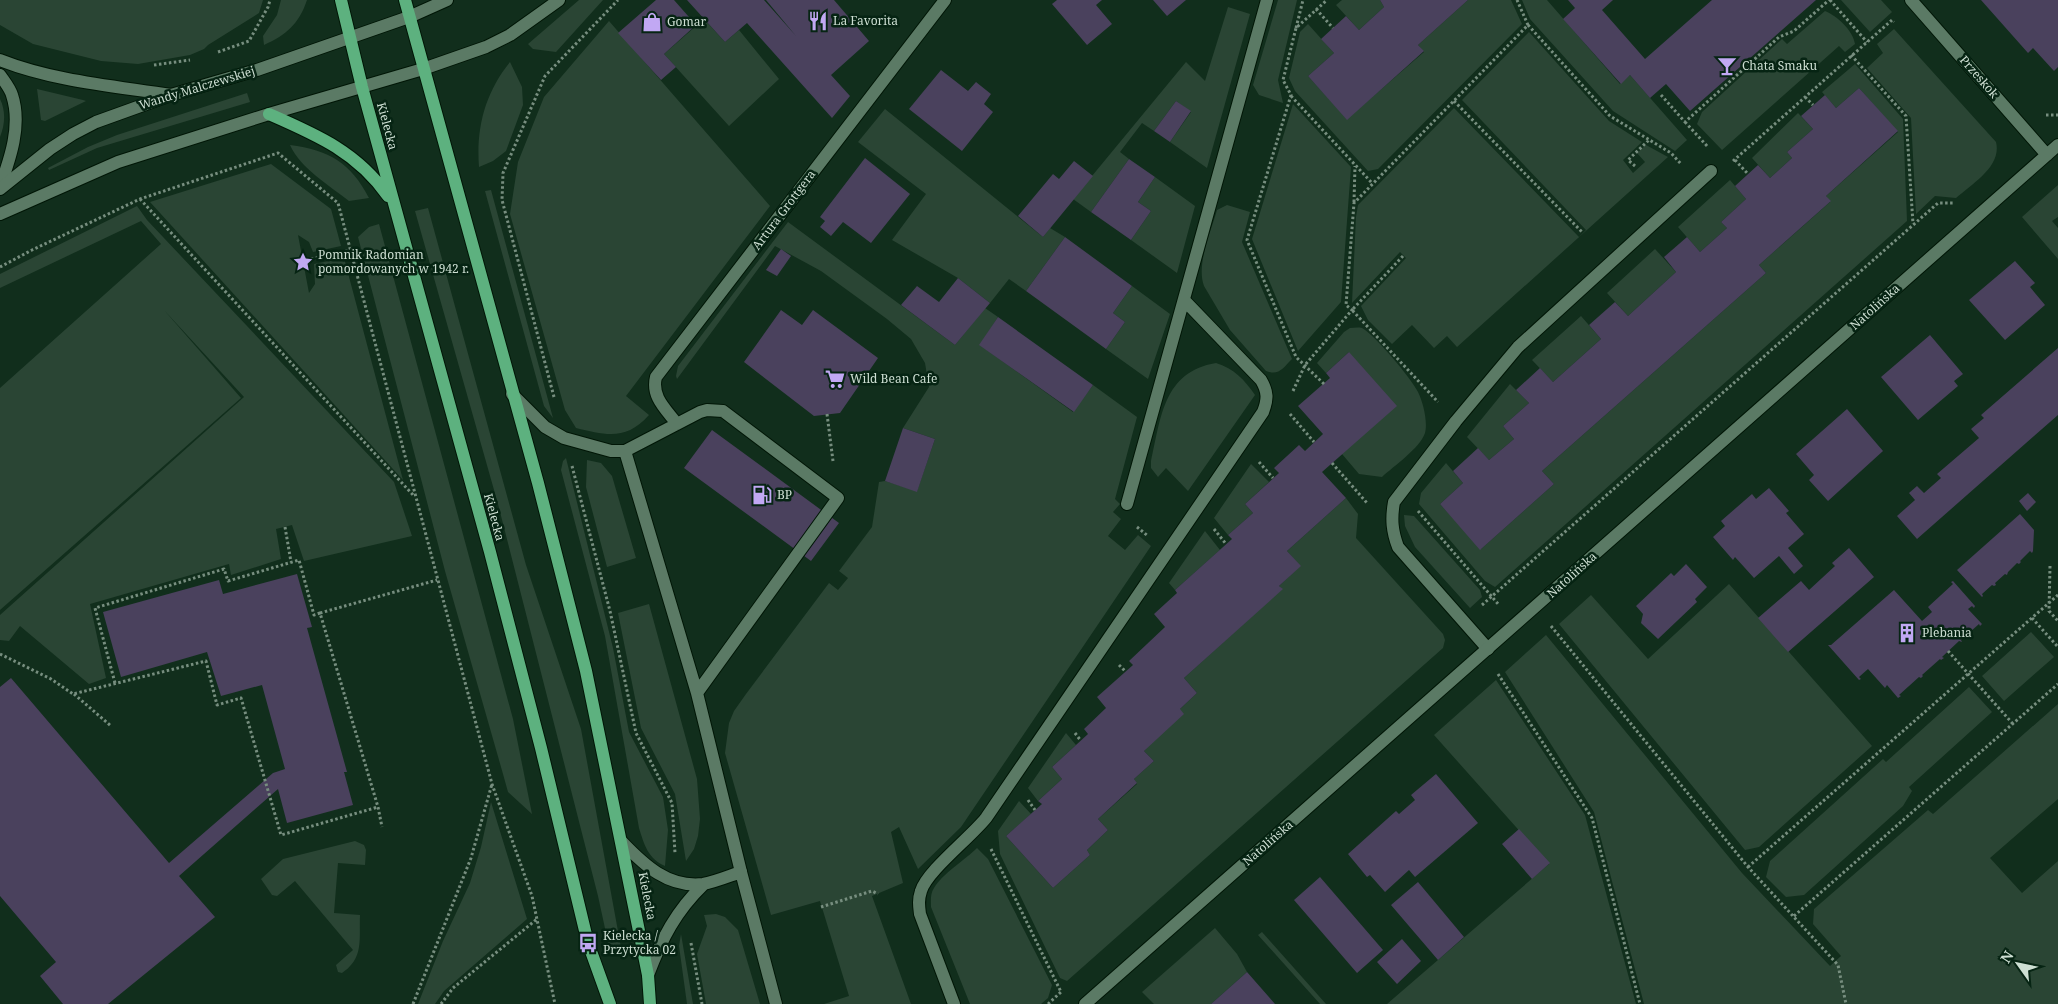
<svg xmlns="http://www.w3.org/2000/svg" width="2058" height="1004" viewBox="0 0 2058 1004" font-family="'Noto Serif',serif">
	<style>
		.green { fill: #2a4534 }
		.building { fill: #4a415d }
		.lines { fill: none; stroke-linecap: round; stroke-linejoin: round }
		.lane-casing { stroke: #001606; stroke-width: 14 }
		.street-casing { stroke: #001606; stroke-width: 14 }
		.secondary-casing { stroke: #001606; stroke-width: 14 }
		.primary-casing { stroke: #001606; stroke-width: 14 }
		.path { stroke: #778e7f; stroke-width: 3; stroke-dasharray: 2.5 2.5; stroke-linecap: butt }
		.lane { stroke: #5b7a65; stroke-width: 12 }
		.street { stroke: #5b7a65; stroke-width: 12 }
		.secondary { stroke: #5b7a65; stroke-width: 12 }
		.primary { stroke: #5db17f; stroke-width: 12 }
		.labels { text-anchor: middle; stroke-width: 5; stroke-linejoin: round; paint-order: stroke }
		.poi-label { font-size: 12px; fill: #cedfd3; stroke: #062413; text-anchor: start }
		.street-label { font-size: 12px; fill: #cedfd3; stroke: #062413 }
	</style>
	<rect width="100%" height="100%" fill="#112e1c"/>
	<!-- green -->
	<path class="green" d="M0 0H263L259 13 208 45 204 49 190 55 138 64 101 61 33 44 0 25Z
		M281 0H307C299 24 286 35 264 45L263 36 277 15Z
		M579 0H603L556 52 533 49 528 44Z
		M1278 0H1297L1278 80 1283 103 1259 95 1253 85Z
		M1342 0H1380L1384 7 1359 30 1336 5Z
		M1468 0H1511L1522 24 1378 169 1368 171 1295 91 1289 78 1300 32 1308 24 1334 53 1308 76 1347 119 1424 52 1418 45Z
		M1522 0H1547L1620 84 1630 75 1687 140 1675 151 1613 111 1530 19Z
		M1841 0H1881L1892 12 1870 32Z
		M1228 7 1250 14 1207 168 1170 142 1191 112 1176 101 1154 131 1142 123 1120 152 1129 159 1091 212 1073 199 1186 62 1205 81Z
		M1825 11C1837 16 1853 30 1855 44L1845 52 1839 46 1722 150 1697 124 1702 112 1782 39 1787 44Z
		M704 19 725 42 739 30 779 79 729 126 664 54Z
		M609 21 770 206 626 396 649 415C626 441 606 435 576 428L565 410 510 214 518 162 544 97Z
		M1894 29 1996 142C2002 166 1973 183 1956 198L1935 196 1916 214 1911 118 1867 68 1883 53 1877 44Z
		M1529 32 1609 121 1642 142 1623 160 1633 173 1645 162 1637 153 1646 145 1668 157 1457 347 1447 336 1434 348 1412 325 1392 344 1368 320 1361 306 1406 258 1400 252 1352 303 1356 217 1358 205 1454 108 1579 237 1586 230 1462 100Z
		M510 62 522 87 523 105 506 151 493 161 479 167C476 128 485 93 510 62Z
		M1855 64 1903 119 1907 221 1495 587 1485 581 1419 504 1421 493 1446 463 1463 483 1440 504 1481 549 1554 484 1542 471 1766 273 1759 265 1830 202 1826 196 1898 132 1859 88 1836 108 1822 92Z
		M37 89 83 100 86 101 45 121 41 120Z
		M247 93 250 102 97 148 49 170 48 168 88 147 117 135Z
		M0 99C6 111 5 125 0 137Z
		M1293 104 1351 167 1341 302 1298 351 1252 239Z
		M885 109 1043 237 1050 228 1065 237 1026 291 1009 279 990 303 958 278 892 240 926 194 858 142Z
		M1798 113 1813 129 1787 152 1792 158 1770 178 1752 158Z
		M290 145C329 150 351 163 369 198L349 201C329 185 301 169 290 145Z
		M271 164 331 209 341 246 313 252 309 242 298 235 309 293 315 284 314 264 344 258 403 480 150 202Z
		M1155 177 1195 206 1177 273 1131 240 1151 211 1138 202Z
		M1730 180 1746 199 1721 222 1727 228 1700 252 1678 227Z
		M2058 185V217L2052 221 2058 228V259L2022 217Z
		M491 190 553 418 544 406 485 191Z
		M1227 205 1250 212 1242 242 1292 359C1283 368 1279 376 1266 371L1230 330 1204 286C1196 265 1211 231 1217 210Z
		M137 206 147 220 394 482 412 536 304 561 292 525 276 529 281 559 231 575 229 564 90 604 106 678 89 684 20 626 9 641 0 640V615L244 397 164 310 241 398 0 610V388L161 244 141 221 0 288V274Z
		M428 208 526 565 581 729 622 953 611 956 598 896 498 504 415 211Z
		M788 222 955 345 985 308 998 317 980 345 1073 412 1093 385 1137 417 1115 499 1120 504 1113 512 1121 519 1108 536 1125 550 1138 535 1151 546 961 827 918 869 899 827 891 832 903 883 872 896 911 1004H824L849 996 820 901 771 915 725 753 729 723 734 711 746 694 829 583 838 590 848 578 839 571 872 527 879 482 885 481 917 491 935 439 903 428 929 387 925 363 911 339 887 319 821 271 775 246 677 379 676 376 678 366Z
		M379 224 513 719 532 814 508 792 503 774 445 571 358 237 369 227Z
		M1655 249 1676 272 1628 316 1607 293Z
		M1132 286 1170 314 1148 379 1106 349 1125 322 1113 313Z
		M1581 316 1601 339 1553 382 1532 360Z
		M1350 328C1354 328 1358 327 1362 328 1373 333 1412 379 1418 392 1423 402 1428 422 1425 433 1420 448 1394 466 1382 477L1359 474 1342 454 1349 352 1326 373 1317 363 1344 332Z
		M1216 363C1233 368 1245 380 1255 395L1188 491 1166 468 1158 477 1151 468V461C1161 418 1163 372 1216 363Z
		M1510 384 1529 403 1503 426 1514 439 1489 460 1467 437Z
		M566 458 613 648 629 732 663 797 668 830 665 866C648 859 644 844 639 828L605 636 561 470 563 461Z
		M587 460 601 463 612 476 636 558 607 567 586 487Z
		M1251 464 1269 482 1245 504 1253 513 1228 535 1214 518Z
		M1346 498 1358 514 1356 538 1443 634 1445 640 1443 648 1067 981 1060 978 1000 854 998 831 1019 801 1031 814 1006 836 1053 888 1090 855 1087 850 1108 830 1098 819 1137 784 1134 779 1154 761 1144 751 1180 709 1197 693 1184 678 1282 589 1279 586 1300 566 1287 551Z
		M1404 515 1414 516 1480 590 1482 597 1470 608 1415 547 1405 526Z
		M1205 531 1220 550 1175 590 1169 583Z
		M1729 584 1872 746 1759 847 1745 850 1559 624 1591 595 1648 659Z
		M649 604 697 779 700 819 698 836 694 849 686 861 675 794 641 728 618 613Z
		M2031 632 2054 657 2004 701 1982 676Z
		M1546 635 1742 873 1830 966 1841 956 1813 924 1814 909 1928 810 1933 814 2058 704V799L1990 858 2022 893 2058 861V1004H1644L1594 812 1505 672Z
		M1496 680 1585 815 1636 1004H1387L1549 864 1434 735Z
		M1969 687 1992 712 1909 787 1912 791 1903 806 1804 895 1786 897 1766 877 1770 861 1883 759 1886 762Z
		M1066 733 1076 745 1052 767 1062 779 1038 801 1028 788Z
		M491 802 527 919 444 991 435 1004H418L443 941 470 883 481 847Z
		M355 841 364 845 366 850 365 865 338 863 334 913 360 915C359 940 364 958 342 973L338 972 336 965 353 950 295 881 277 896 272 895 261 879 283 859Z
		M977 848 988 859 1052 985 1048 998 1041 1004H970L931 907C931 901 930 894 934 888 942 874 965 860 977 848Z
		M716 914 725 917 738 930 760 1004H706L697 954 707 926 704 915Z
		M1215 928 1237 954 1247 972 1211 1004H1154L1142 992Z
		M1262 932 1326 1004H1320L1258 935Z
		M681 934 693 1004H687L679 946Z"/>
	<!-- building -->
	<path class="building" d="M656 0H674L696 25 664 54 676 67 661 80 618 33Z
		M687 0H764L796 36 766 0H834L869 41 831 75 850 96 832 118 747 23 725 42Z
		M1057 0H1102L1096 5 1112 24 1087 45 1052 4Z
		M1153 0H1186L1167 16Z
		M1380 0H1468L1418 45 1424 51 1347 120 1308 76 1334 53 1321 39 1346 16 1359 30 1384 7Z
		M1568 0H1613L1602 10 1645 59 1712 0H1816L1690 111 1666 84 1650 98 1630 75 1621 84 1563 19 1575 8Z
		M1981 0H2058V67L2054 71 2033 48 2028 53Z
		M941 70 968 91 976 82 991 94 984 104 993 112 962 151 909 109Z
		M1859 88 1898 131 1826 196 1831 201 1759 265 1766 273 1542 471 1554 484 1480 550 1440 504 1463 483 1453 471 1478 448 1489 460 1514 439 1503 426 1529 403 1516 390 1540 368 1553 382 1601 339 1589 325 1615 302 1628 316 1676 272 1664 257 1687 237 1700 252 1727 228 1721 222 1746 199 1735 186 1758 165 1770 178 1792 158 1787 152 1813 129 1801 116 1825 95 1836 108Z
		M1176 101 1191 111 1170 142 1154 131Z
		M865 158 910 194 871 243 843 222 831 236 820 227 825 221 820 217Z
		M1129 159 1155 177 1138 202 1151 211 1131 240 1091 212Z
		M1074 161 1093 176 1043 237 1018 216 1053 174 1059 179Z
		M1065 237 1132 286 1113 313 1125 322 1106 349 1026 291Z
		M781 249 791 256 777 276 766 270Z
		M2015 261 2035 283 2030 287 2045 305 2005 340 1969 300Z
		M958 278 990 303 955 345 901 305 917 286 939 302Z
		M781 310 802 325 813 310 878 358 840 413 814 416 744 362Z
		M998 317 1093 385 1074 412 979 345Z
		M1930 335 1963 374 1954 381 1958 386 1918 420 1881 377Z
		M2058 348V415L1917 539 1897 516 1915 500 1909 493 1917 486 1924 493 1941 478 1937 474 1979 438 1971 429 1984 418 1981 415Z
		M1349 352 1397 406 1322 472 1346 498 1287 551 1301 566 1279 586 1283 589 1184 678 1197 693 1180 709 1184 714 1144 751 1154 761 1134 779 1137 783 1098 819 1108 830 1087 850 1090 855 1053 888 1006 836 1042 804 1038 801 1062 779 1052 767 1088 734 1084 729 1106 708 1097 697 1133 665 1129 661 1165 627 1154 614 1177 593 1175 590 1232 539 1228 535 1253 513 1245 504 1279 473 1274 468 1299 445 1305 451 1323 434 1298 406 1330 378 1326 373Z
		M1847 409 1883 451 1828 501 1809 480 1814 475 1796 454Z
		M903 428 935 439 917 492 885 481Z
		M712 430 839 523 811 561 684 468Z
		M1769 488 1789 511 1786 513 1804 534 1788 548 1803 566 1794 574 1779 556 1754 578 1735 557 1733 560 1713 537 1725 526 1721 521 1752 494 1756 499Z
		M2028 493 2036 502 2027 511 2019 501Z
		M2020 514 2034 530 2033 551 2032 553 2030 551 2020 561 2021 562 2019 564 2017 563 2008 572 2007 575 2005 574 1995 583 1996 585 1994 586 1992 585 1982 594 1983 596 1982 597 1957 570Z
		M1849 548 1874 577 1788 652 1758 618 1801 581 1809 590 1835 566 1832 563Z
		M1686 564 1707 587 1695 599 1697 602 1658 639 1641 623 1643 614 1636 606 1671 573 1674 576Z
		M297 574 312 627 307 628 347 772H344L353 805 287 823 278 789 179 876 215 917 108 1004H63L40 976 56 962 0 896V687L11 678 169 863 273 773 285 769 262 685 221 696 207 652 121 677 103 612 219 580 223 594Z
		M1953 581 1975 606 1974 608 1972 606 1968 609 1982 624 1980 626 1979 624 1961 640 1962 642 1959 641 1942 657 1944 658 1941 660 1940 659 1922 675 1923 676 1921 678 1919 677 1899 695 1901 696 1898 698 1887 685 1885 688 1868 669 1859 677 1861 679 1859 680 1828 645H1831L1894 590 1922 621 1932 612 1928 607 1953 584 1951 582Z
		M1436 774 1478 823 1415 877 1409 870 1385 892 1370 875 1367 877 1348 854 1396 811 1399 814 1415 800 1411 795Z
		M1519 829 1550 863 1532 879 1502 844Z
		M1320 877 1383 950 1357 973 1294 900Z
		M1418 882 1464 937 1438 960 1391 905Z
		M1402 939 1421 961 1397 984 1377 962Z
		M1247 972 1275 1004H1211Z"/>
	<g class="lines">
		<defs>
			<path id="lane" d="M512 394 545 427 564 438 611 451H625L700 412 707 410 723 411 838 498 697 693
				M677 424C666 409 651 397 656 377L945 0
				M625 451 697 693 741 872
				M1127 504 1267 0
				M1488 649 1398 547C1392 531 1391 519 1394 502L1456 421 1518 347 1711 171
				M954 1004 920 914C919 906 918 900 921 891 927 871 970 838 986 818L1263 412C1268 399 1268 392 1261 380L1184 300"/>
			<path id="street" d="M1911 0 2047 155
				M0 60C53 81 114 86 171 95
				M0 75C4 81 10 88 12 95 22 125 10 159 0 187
				M622 842C644 865 668 888 703 884 715 882 729 876 741 872L776 1004
				M648 975C662 938 676 911 704 884
				M1085 1004 2058 145"/>
			<path id="secondary" d="M0 189 50 149 73 134 96 122 171 95 257 70 409 17 447 0
				M0 214 118 162 269 114 423 69 486 47 510 35 559 0"/>
			<path id="primary" d="M341 0 362 87 490 552 541 748 588 943 610 1004
				M405 0 538 483 586 671 648 975 650 1004
				M269 114C317 135 357 152 388 196"/>
		</defs>
		<!-- lane casing -->
		<use href="#lane" class="lane-casing"/>
		<!-- street casing -->
		<use href="#street" class="street-casing"/>
		<!-- secondary casing -->
		<use href="#secondary" class="secondary-casing"/>
		<!-- primary casing -->
		<use href="#primary" class="primary-casing"/>
		<!-- path -->
		<path class="path" d="M1830 0 1867 42
			M1316 9 1333 28
			M1528 25 1610 116 1671 153 1681 164
			M1296 28 1303 0
			M218 52 249 41 268 7 270 0
			M1851 55 1906 116 1913 224
			M154 65 190 60
			M1661 95 1685 122 1779 37 1794 31 1829 0
			M1291 96 1372 183
			M1805 97 1813 105
			M1454 101 1583 233
			M2046 115H2058
			M1685 122 1708 147
			M1735 160 1748 174
			M1733 161 1892 20 1894 22
			M1635 166 1628 160 1649 140
			M140 199 414 496
			M1354 202 1355 166
			M1403 256 1352 310 1438 402
			M311 259 351 250
			M0 267 32 250 140 199 278 153 338 203 492 784 532 896 555 1004
			M1324 384 1296 357 1247 240 1291 95 1283 80 1296 28 1327 0
			M1293 391 1305 365 1352 310 1346 305 1354 203 1528 25 1517 0
			M554 397 502 200 503 173 545 76 618 0
			M827 414 833 461
			M1290 414 1314 442
			M1259 462 1273 478
			M1332 463 1367 503
			M572 466 610 611 636 733 672 803 675 853
			M1418 511 1499 605
			M285 527 291 562
			M1137 527 1148 536
			M1214 529 1226 544
			M2050 566 2049 611 2058 621
			M1482 605 1938 203H1953
			M320 613 437 580
			M2032 618 2058 647
			M1551 626 1748 867 1838 965 1846 1004
			M1948 651 2013 724
			M0 654 51 679 73 694 206 661 217 705 241 698 281 835 378 807
			M1119 665 1126 672
			M1498 674 1592 818 1640 1004
			M115 683 95 608 224 569 228 581 299 560 314 615 320 613 378 807 382 827
			M74 694 111 726
			M1075 733 1081 741
			M1028 800 1035 810
			M991 849 1061 992
			M1748 867 2058 595
			M821 907 872 891 878 894
			M1794 916 2058 684
			M691 943 702 1004
			M413 1004 471 858 492 784
			M441 1004 453 988 537 919
			M1048 1004 1062 991"/>
		<!-- lane -->
		<use href="#lane" class="lane"/>
		<!-- street -->
		<use href="#street" class="street"/>
		<!-- secondary -->
		<use href="#secondary" class="secondary"/>
		<!-- primary -->
		<use href="#primary" class="primary"/>
	</g>
	<!-- icons -->
	<defs>
		<symbol id="restaurant-bare" viewBox="-9 -9 18 18"><path d="M-5-6h1v4h1v-4h1v4h1v-4h1v5L-1.5 .5V6h-2V.5L-5-1ZM5-6V6H3V1.5H1.5Q1.5-4 5-6Z" fill="#c1a8f3" stroke="#062413" stroke-width="2.5" paint-order="stroke"/></symbol>
		<symbol id="shop-bare" viewBox="-9 -9 18 18"><path d="M-5-2.5h2.3a2.7 3.5 0 0 1 5.4 0H5L5.5 6h-11ZM-1.5-2.5h3a1.5 2.3 0 0 0-3 0Z" fill="#c1a8f3" stroke="#062413" stroke-width="2.5" paint-order="stroke"/></symbol>
		<symbol id="bar-bare" viewBox="-9 -9 18 18"><path d="M-6-5H6L.8 .8V4.5H3.5V6h-7V4.5H-.8V.8Z" fill="#c1a8f3" stroke="#062413" stroke-width="2.5" paint-order="stroke"/></symbol>
		<symbol id="sight-bare" viewBox="-9 -9 18 18"><path d="M0-6L1.8-2.2L6-1.7L2.9 1.2L3.7 5.4L0 3.3L-3.7 5.4L-2.9 1.2L-6-1.7L-1.8-2.2Z" fill="#c1a8f3" stroke="#062413" stroke-width="2.5" paint-order="stroke"/></symbol>
		<symbol id="supermarket-bare" viewBox="-9 -9 18 18"><path d="M-6-5.5h2.5l.6 2H6L4.5 2H-2.5L-4.4-4H-6ZM-1.5 3.2a1.3 1.3 0 1 0 .1 0ZM3 3.2a1.3 1.3 0 1 0 .1 0Z" fill="#c1a8f3" stroke="#062413" stroke-width="2.5" paint-order="stroke"/></symbol>
		<symbol id="fuel-bare" viewBox="-9 -9 18 18"><path d="M-5.5-6h7V0h2V4h1.3V-2.5L3-4.5l.8-.8L6-3V5H2.5V1h-1V6h-7ZM-4.2-4.7v3.2H.2V-4.7Z" fill="#c1a8f3" stroke="#062413" stroke-width="2.5" paint-order="stroke"/></symbol>
		<symbol id="building-bare" viewBox="-9 -9 18 18"><path d="M-4-6H4V6H1V3H-1V6H-4ZM-2.5-4.3h1.7v1.8h-1.7ZM.8-4.3h1.7v1.8H.8ZM-2.5-1h1.7V.8h-1.7ZM.8-1h1.7V.8H.8Z" fill="#c1a8f3" stroke="#062413" stroke-width="2.5" paint-order="stroke"/></symbol>
		<symbol id="bus-bare" viewBox="-9 -9 18 18"><path d="M-5-6H5V4H4V6H2V4H-2V6H-4V4H-5ZM-3.5-4V0h7V-4ZM-3.5 1.2v1.5H-2V1.2ZM2 1.2v1.5H3.5V1.2Z" fill="#c1a8f3" stroke="#062413" stroke-width="2.5" paint-order="stroke"/></symbol>
	</defs>
	<g fill-rule="evenodd">
		<use href="#restaurant-bare" x="804" y="7" width="28" height="28"/>
		<use href="#shop-bare" x="638" y="8" width="28" height="28"/>
		<use href="#bar-bare" x="1713" y="52" width="28" height="28"/>
		<use href="#sight-bare" x="289" y="248" width="28" height="28"/>
		<use href="#supermarket-bare" x="821" y="365" width="28" height="28"/>
		<use href="#fuel-bare" x="748" y="481" width="28" height="28"/>
		<use href="#building-bare" x="1893" y="619" width="28" height="28"/>
		<use href="#bus-bare" x="574" y="929" width="28" height="28"/>
	</g>
	<g class="labels">
		<!-- poi labels -->
		<g class="poi-label">
			<text x="833" y="25">La Favorita</text>
			<text x="667" y="26">Gomar</text>
			<text x="1742" y="70">Chata Smaku</text>
			<text x="318" y="259">Pomnik Radomian<tspan x="318" dy="14">pomordowanych w 1942 r.</tspan></text>
			<text x="850" y="383">Wild Bean Cafe</text>
			<text x="777" y="499">BP</text>
			<text x="1922" y="637">Plebania</text>
			<text x="603" y="940">Kielecka /<tspan x="603" dy="14">Przytycka 02</tspan></text>
		</g>
		<!-- street labels -->
		<g class="street-label">
			<text transform="translate(1979 77) rotate(49)" y="4">Przeskok</text>
			<text transform="translate(197 88) rotate(-17)" y="4">Wandy Malczewskiej</text>
			<text transform="translate(387 126) rotate(75)" y="4">Kielecka</text>
			<text transform="translate(784 210) rotate(-53)" y="4">Artura Grottgera</text>
			<text transform="translate(1875 307) rotate(-42)" y="4">Natolińska</text>
			<text transform="translate(494 517) rotate(75)" y="4">Kielecka</text>
			<text transform="translate(1572 575) rotate(-42)" y="4">Natolińska</text>
			<text transform="translate(1268 843) rotate(-41)" y="4">Natolińska</text>
			<text transform="translate(647 896) rotate(79)" y="4">Kielecka</text>
		</g>
	</g>
	<!-- north arrow -->
	<g transform="translate(2018 964) rotate(303)" stroke="#062413" stroke-width="4" paint-order="stroke">
	<path d="M0-4L9 19L0 12L-9 19Z" fill="#cedfd3"/>
	<text y="-8" font-size="14" font-weight="bold" text-anchor="middle" fill="#cedfd3">N</text>
	</g>
</svg>
